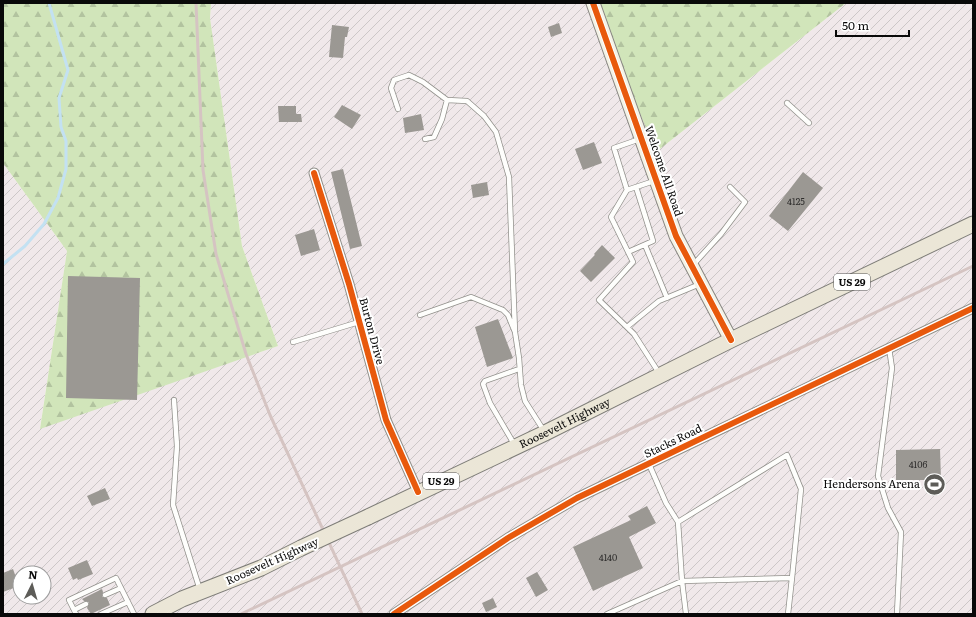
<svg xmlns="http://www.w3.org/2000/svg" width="976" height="617" viewBox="0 0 976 617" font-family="Literata,serif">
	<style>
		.industrial { fill: url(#industrial-furrows); fill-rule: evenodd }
		.forest { fill: url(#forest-firs) }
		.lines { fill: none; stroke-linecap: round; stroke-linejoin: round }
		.stream { stroke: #c3e1f2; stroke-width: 3 }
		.building { fill: #9b9893 }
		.lane-casing { stroke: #91908b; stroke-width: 6 }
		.street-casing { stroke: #91908b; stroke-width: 11 }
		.secondary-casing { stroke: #888682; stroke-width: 15 }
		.primary-casing { stroke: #7e7d78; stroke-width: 17 }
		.lane { stroke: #fefefc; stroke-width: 4.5 }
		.street { stroke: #fefefc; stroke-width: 9 }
		.secondary { stroke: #f4f3e7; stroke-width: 13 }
		.primary { stroke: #ebe6d7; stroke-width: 15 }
		.rail { stroke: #d5c4c2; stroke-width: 3 }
		.primary-bridge-casing { stroke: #7e7d78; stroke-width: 17; stroke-linecap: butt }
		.primary-bridge { stroke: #ebe6d7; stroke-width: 15 }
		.cycleway-casing { stroke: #fff; stroke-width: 8 }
		.cycleway { stroke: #e8590c; stroke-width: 6 }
		.labels { text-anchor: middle; stroke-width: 4; stroke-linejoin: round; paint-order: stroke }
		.number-label { font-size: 9px; fill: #2e2d2c }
		.shield { fill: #fff; stroke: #535353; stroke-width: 1 }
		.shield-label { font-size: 10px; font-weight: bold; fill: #090909 }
		.street-label { font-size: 11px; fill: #090909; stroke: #fff }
		.poi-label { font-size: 11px; fill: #090909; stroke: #fff; text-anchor: end }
	</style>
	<defs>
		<pattern id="industrial-furrows" width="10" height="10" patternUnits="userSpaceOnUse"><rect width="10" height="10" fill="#f0e8ea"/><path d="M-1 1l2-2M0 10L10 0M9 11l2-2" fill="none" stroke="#ccc6c7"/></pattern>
		<pattern id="forest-firs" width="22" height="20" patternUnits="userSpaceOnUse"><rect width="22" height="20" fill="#d1e5ba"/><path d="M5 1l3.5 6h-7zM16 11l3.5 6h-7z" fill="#b2c39f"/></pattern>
	</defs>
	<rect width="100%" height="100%" fill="#f9f6ec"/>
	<!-- industrial -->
	<path class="industrial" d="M211 3H594L656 152 846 3H971L973 14V614H3V163L67 251 40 428 278 346 242 246 210 18ZM20 573H44V597H20Z"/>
	<!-- forest -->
	<path class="forest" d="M3 3H211L210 18 242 246 278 346 40 429 67 251 3 163Z
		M594 3H846L656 152Z"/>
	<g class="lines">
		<!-- stream -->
		<path class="stream" d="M3 264 25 246 44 224 58 198 66 169V141L61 127 59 98 68 70 49 3"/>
	</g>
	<!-- building -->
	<path class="building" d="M559 23 562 33 551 37 548 27Z
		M332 25 349 27 347 37H345L343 58 329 57Z
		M342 105 361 115 352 129 334 117Z
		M278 106H296V114H301L302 122H279Z
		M421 114 424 130 405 133 403 118Z
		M594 142 602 163 583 170 575 149Z
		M343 169 362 246 350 249 331 172Z
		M803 172 823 188 788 231 769 216Z
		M487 182 489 195 473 198 471 185Z
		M314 229 320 250 301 256 295 235Z
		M602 245 615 258 591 282 580 271 595 255 594 254Z
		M68 276 140 278 137 400 66 398Z
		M498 319 513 358 487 367 475 327Z
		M940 449 941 480H896V450Z
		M105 488 110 499 92 506 87 496Z
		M647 506 656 523 629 537 643 568 593 591 573 547 631 520 628 516Z
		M87 560 93 574 78 580 77 578 73 580 68 568Z
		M13 569 19 586 3 592V573Z
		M537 572 548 590 536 597 526 578Z
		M102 589 103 592 102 597 107 598 110 605 91 614 87 608 89 602 84 601 82 599Z
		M493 598 497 607 486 612 482 603Z"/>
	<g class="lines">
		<defs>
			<path id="lane" d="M787 103 809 123
				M398 109 391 88 394 80 409 75 423 82 447 100 467 101 484 116 496 132 509 177 515 332
				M425 139 434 137 442 119 447 100
				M640 139 614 148 627 190 611 217 633 262 599 300 634 334 659 373
				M627 190 654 181
				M645 245 667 298
				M628 252 653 241 636 187
				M693 265 721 234 745 202 730 187
				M420 315 471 297 503 310 508 315 515 332 519 358 521 385 525 401 544 431
				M627 327 659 301 700 284
				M293 342 359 322
				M889 348 892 368 878 476 888 508 901 532 897 614
				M174 400 177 446 173 505 200 590
				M514 444 490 403 483 384 485 381 519 369
				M678 522 787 455 801 489 792 578
				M105 595 121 588
				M74 610 86 604
				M76 614 69 600 116 578 134 614
				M101 614 128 602
				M607 614 682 581 678 522 666 503 649 464
				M686 614 682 581 792 578 788 614"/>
			<path id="street" d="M314 173 349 284 386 420 418 492
				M394 614 508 538 577 498 973 308"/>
			<path id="secondary" d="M593 3 676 236 731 340"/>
			<g id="primary">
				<path id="s1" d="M368 517 545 433 731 340 973 224"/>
				<path d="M153 614 182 599 261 568 301 548"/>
			</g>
		</defs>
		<!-- lane casing -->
		<use href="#lane" class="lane-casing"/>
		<!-- street casing -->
		<use href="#street" class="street-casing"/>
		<!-- secondary casing -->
		<use href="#secondary" class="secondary-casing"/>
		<!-- primary casing -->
		<use href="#primary" class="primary-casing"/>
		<!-- lane -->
		<use href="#lane" class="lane"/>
		<!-- street -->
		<use href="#street" class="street"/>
		<!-- secondary -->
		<use href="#secondary" class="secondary"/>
		<!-- primary -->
		<use href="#primary" class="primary"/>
		<!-- rail -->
		<path class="rail" d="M196 3 203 170 216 254 246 354 270 415 362 614
			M241 614 973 266"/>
		<defs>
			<path id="primary-bridge" d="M301 548 368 517"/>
		</defs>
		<!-- primary-bridge casing -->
		<use href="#primary-bridge" class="primary-bridge-casing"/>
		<!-- primary-bridge -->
		<use href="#primary-bridge" class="primary-bridge"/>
		<defs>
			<path id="cycleway" d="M593 3 676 236 731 340
				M314 173 349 284 386 420 418 492
				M394 614 508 538 577 498 973 308"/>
		</defs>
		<!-- cycleway casing -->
		<use href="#cycleway" class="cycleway-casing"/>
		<!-- cycleway -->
		<use href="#cycleway" class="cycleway"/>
	</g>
	<!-- icons -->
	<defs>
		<symbol id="stadium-disc" viewBox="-11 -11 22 22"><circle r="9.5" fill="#5d5c58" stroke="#fff"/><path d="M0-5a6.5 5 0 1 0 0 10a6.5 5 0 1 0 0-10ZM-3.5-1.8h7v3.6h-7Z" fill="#fff"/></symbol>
	</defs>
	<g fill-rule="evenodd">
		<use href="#stadium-disc" x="922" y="472" width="25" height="25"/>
	</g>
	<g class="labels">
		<!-- number labels -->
		<g class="number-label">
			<text x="796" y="205">4125</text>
			<text x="918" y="468">4106</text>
			<text x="608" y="561">4140</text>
		</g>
		<!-- shield labels -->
		<g class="shield">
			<rect x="834" y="274" width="36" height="16" rx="3"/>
			<rect x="423" y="473" width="36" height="16" rx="3"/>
		</g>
		<g class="shield-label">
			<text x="852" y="286">US 29</text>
			<text x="441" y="485">US 29</text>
		</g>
		<!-- street labels -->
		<g class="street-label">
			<text transform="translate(664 171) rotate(71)" y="4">Welcome All Road</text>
			<text transform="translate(372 331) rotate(75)" y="4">Burton Drive</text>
			<text dy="4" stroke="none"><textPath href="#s1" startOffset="218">Roosevelt Highway</textPath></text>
			<text transform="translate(673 441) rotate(-26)" y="4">Stacks Road</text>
			<text transform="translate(272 561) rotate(-24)" y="4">Roosevelt Highway</text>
		</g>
		<!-- poi labels -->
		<g class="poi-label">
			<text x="920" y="488">Hendersons Arena</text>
		</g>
	</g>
	<!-- border -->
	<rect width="976" height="617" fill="none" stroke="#090909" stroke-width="8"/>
	<!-- north arrow -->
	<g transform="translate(32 585) rotate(5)"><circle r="19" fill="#ffffff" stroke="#9d9d9d"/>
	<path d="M0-3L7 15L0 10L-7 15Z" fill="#5d5c58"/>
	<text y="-6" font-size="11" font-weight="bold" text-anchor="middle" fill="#090909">N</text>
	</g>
	<!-- scale -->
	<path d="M836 30v6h73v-6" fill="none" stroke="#090909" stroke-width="2"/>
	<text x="842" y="30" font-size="12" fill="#090909" stroke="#ffffff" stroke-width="3" paint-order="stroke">50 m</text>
</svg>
